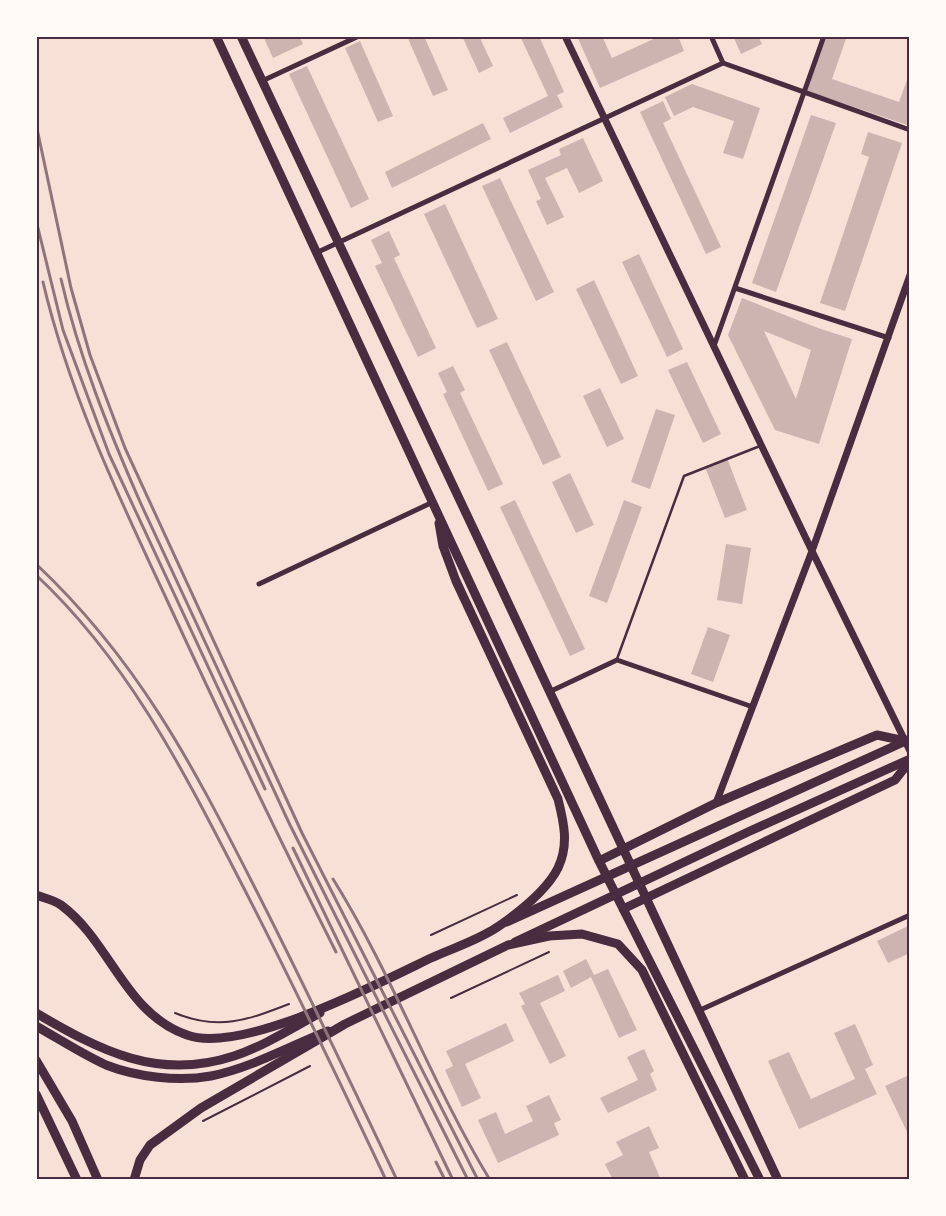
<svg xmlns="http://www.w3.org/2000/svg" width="946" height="1216" viewBox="0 0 946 1216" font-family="Arial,sans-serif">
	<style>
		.building { fill: #ccb4b1; fill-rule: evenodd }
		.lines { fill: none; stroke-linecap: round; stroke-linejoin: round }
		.path { stroke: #4a2c40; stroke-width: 2 }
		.service { stroke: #4a2c40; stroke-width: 2.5 }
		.minor { stroke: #4a2c40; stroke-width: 5 }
		.tertiary { stroke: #4a2c40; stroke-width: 7 }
		.primary { stroke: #4a2c40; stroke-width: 9 }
		.trunk { stroke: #4a2c40; stroke-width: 9 }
		.rail { stroke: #8f747c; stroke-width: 3 }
		.neatline { fill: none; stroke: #4a2c40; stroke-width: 2 }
	</style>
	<rect width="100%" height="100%" fill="#f7e1d7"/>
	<!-- building -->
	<path class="building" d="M263 36H299L303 44 273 58Z
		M407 36H424L448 90 433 96Z
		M462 36H479L493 66 479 73Z
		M520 36H539L564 92 557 95 563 107 510 133 503 118 548 96Z
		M577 36H602L612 58 660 36H678L684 51 600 88Z
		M733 36H758L762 44 741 54Z
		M826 36H847L832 79 899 102 910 72V126L807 91Z
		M360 41 393 116 378 122 345 48Z
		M307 66 369 199 351 208 289 74Z
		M692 84 760 108 743 159 723 153 734 121 693 107 674 116 665 97Z
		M663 101 671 119 663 123 721 247 706 254 640 112Z
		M811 115 836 123 776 292 752 283Z
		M483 123 491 139 392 188 385 172Z
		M868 132 902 143 845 311 820 303 869 157 861 154Z
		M583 138 603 181 579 193 567 168 545 178 564 217 547 225 536 201 541 199 528 170 561 155 559 149Z
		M500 178 554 292 536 301 482 186Z
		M445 204 498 319 477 328 424 214Z
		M389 231 400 255 394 258 436 348 418 357 375 266 382 263 371 240Z
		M639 254 683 349 667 357 622 262Z
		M594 280 638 376 621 384 576 289Z
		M742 298 818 328 852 339 819 444 775 430 728 335ZM764 331 811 350 796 399Z
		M507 342 561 457 543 465 489 350Z
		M687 362 721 434 703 443 668 370Z
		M453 366 465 390 460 393 503 484 488 491 443 394 447 392 438 373Z
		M600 388 624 439 607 447 583 396Z
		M656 409 675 415 650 489 631 482Z
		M727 458 747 510 725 518 705 467Z
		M570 473 594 525 576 533 552 482Z
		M515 500 585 649 570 656 500 507Z
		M624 500 642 507 607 603 589 596Z
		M726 544 751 548 742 604 717 600Z
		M708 627 730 635 713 682 691 674Z
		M910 925V953L888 963 877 941Z
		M586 959 594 975 608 969 637 1030 619 1038 591 977 571 988 563 971Z
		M558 975 565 991 540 1003 566 1056 550 1064 521 1006 525 1004 519 993Z
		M506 1023 514 1041 465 1064 481 1098 462 1107 445 1070 453 1066 446 1051Z
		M855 1024 873 1065 865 1069 877 1094 799 1129 768 1061 789 1052 811 1099 855 1079 834 1033Z
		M644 1049 654 1071 650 1074 657 1090 608 1113 600 1098 638 1080 627 1057Z
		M907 1076 910 1081V1138L885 1086Z
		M549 1095 561 1120 554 1123 559 1135 498 1163 478 1120 496 1112 505 1134 533 1121 526 1106Z
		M649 1126 659 1148 649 1152 661 1180H613L605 1164 623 1155 616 1142Z"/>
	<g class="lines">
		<!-- path -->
		<path class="path" d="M431 935 517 895
			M451 998 549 952
			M175 1013C218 1031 248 1020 289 1004
			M203 1121 310 1066"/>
		<!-- service -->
		<path class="service" d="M617 659 684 476 760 446"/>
		<!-- minor -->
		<path class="minor" d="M711 36 723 63 910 130
			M262 81 359 36
			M318 252 723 63
			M735 288 889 338
			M714 346 824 36
			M259 584 433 502
			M549 692 617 660 753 707
			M698 1011 910 915"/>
		<!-- tertiary -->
		<path class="tertiary" d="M565 36 812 551 910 751
			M716 803 812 551 910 275"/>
		<!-- primary -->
		<path class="primary" d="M507 922 910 739
			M515 942 750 831 910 759
			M36 1013C101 1051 158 1081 234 1056 264 1046 292 1028 320 1013
			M36 1026C59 1039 82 1054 106 1065 137 1077 178 1082 211 1076 251 1068 290 1046 328 1031"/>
		<!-- trunk -->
		<path class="trunk" d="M216 36 599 861 760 1180
			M241 36C423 416 598 799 778 1180
			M599 861 716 803 877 735 905 741
			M36 895C44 898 54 900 61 905 111 942 124 1013 187 1035 241 1055 379 983 431 958 453 948 479 940 499 926 519 912 547 890 558 868 569 845 564 823 558 799L456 581 443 546 439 523
			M623 909 895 780 910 761
			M36 1060 72 1121 98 1180
			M36 1094 77 1180
			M134 1180 140 1160 150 1145 201 1108 345 1024 508 945 549 936 582 934 618 944 642 970 745 1180"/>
		<!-- rail -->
		<path class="rail" d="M36 124 71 288 90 355 125 448 302 833 478 1180
			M36 220 63 330 109 454 265 789
			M61 279C79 357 109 431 141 504L290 825 468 1180
			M43 282C69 393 118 495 166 598 221 717 277 835 336 952
			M36 564C137 659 191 762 253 884 303 982 350 1081 397 1180
			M36 575C125 658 180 764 235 871 288 973 337 1076 386 1180
			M293 848 453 1180
			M333 879C393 975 431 1083 490 1180
			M436 1162 445 1180"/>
	</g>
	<!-- border -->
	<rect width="946" height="1216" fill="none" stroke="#fffaf5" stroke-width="75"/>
	<rect x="38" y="38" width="870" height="1140" class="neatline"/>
</svg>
